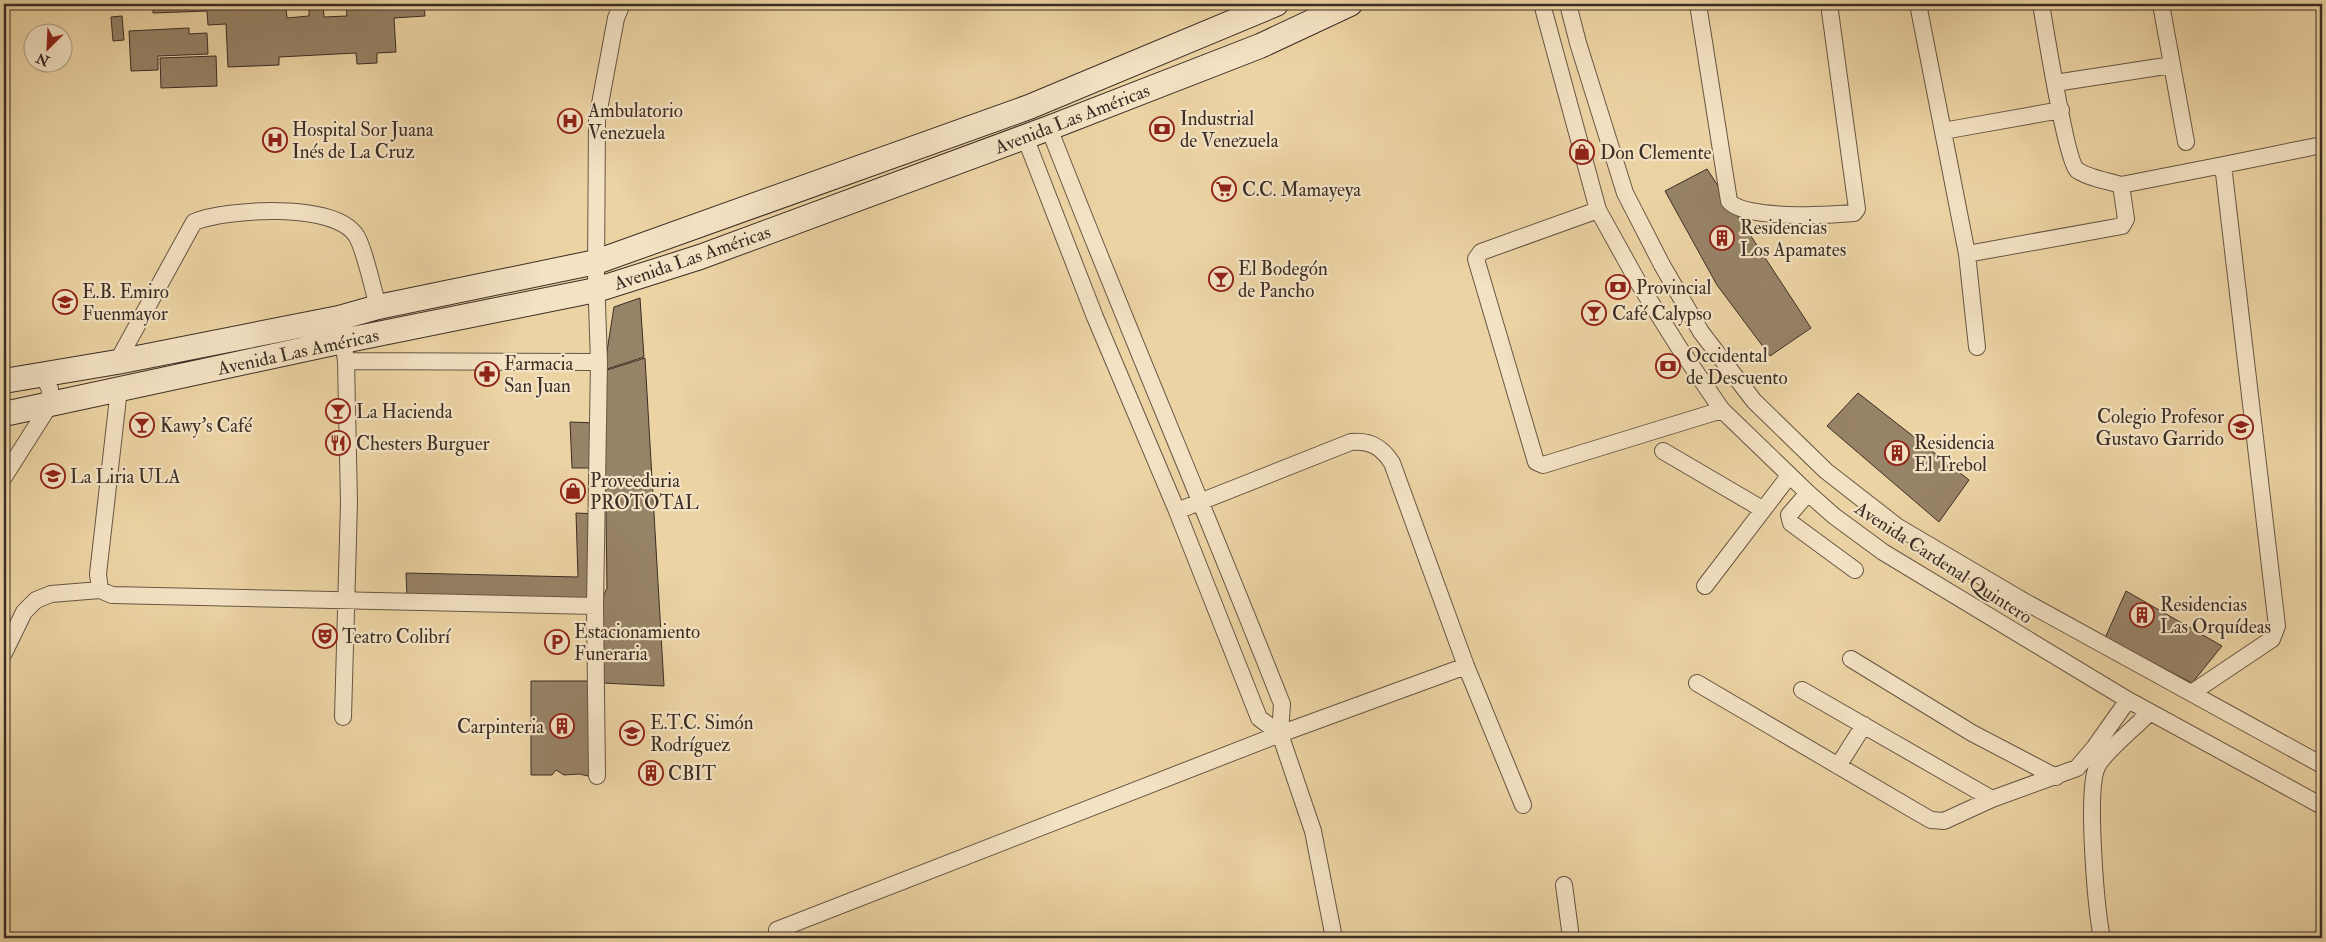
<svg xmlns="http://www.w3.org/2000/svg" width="2326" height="942" viewBox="0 0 2326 942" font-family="'IM FELL Double Pica',serif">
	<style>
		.building { fill: #978367; stroke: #3b2d25; fill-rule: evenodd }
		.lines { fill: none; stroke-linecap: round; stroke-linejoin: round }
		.street-casing { stroke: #675644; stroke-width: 18 }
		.secondary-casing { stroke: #3b2d25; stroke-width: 26 }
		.street { stroke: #f3e2c3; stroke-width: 16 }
		.secondary { stroke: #f3e2c3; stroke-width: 24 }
		.labels { text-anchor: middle; stroke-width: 4.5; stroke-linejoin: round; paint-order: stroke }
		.poi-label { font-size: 19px; fill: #3b2d25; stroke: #f3e2c3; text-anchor: start }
		.street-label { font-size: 19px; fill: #3b2d25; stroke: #f3e2c3 }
	</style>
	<rect width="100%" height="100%" fill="#ecd3a3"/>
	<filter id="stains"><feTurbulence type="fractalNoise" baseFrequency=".004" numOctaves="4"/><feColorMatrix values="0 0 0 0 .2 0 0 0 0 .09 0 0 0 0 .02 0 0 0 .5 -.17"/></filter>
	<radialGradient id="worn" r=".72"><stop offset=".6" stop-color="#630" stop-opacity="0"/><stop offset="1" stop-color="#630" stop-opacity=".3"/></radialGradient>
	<!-- building -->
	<path class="building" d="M153 4H424L425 16 394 18 396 52 377 53V63L357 64 356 53 279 57V65L228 67 226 24 208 25 207 11 153 13ZM346 4 347 16 324 17 323 5ZM309 6V16L287 18 286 8Z
		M122 16 124 40 113 41 111 17Z
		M189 28V34L207 33 208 54 158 56V70L131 71 129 31Z
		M216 56 217 86 161 88 160 58Z
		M1707 169 1811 328 1770 356 1717 285 1665 191Z
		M640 298 644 357 604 370 614 307Z
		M645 358 664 686 602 683 598 608 607 588 604 371Z
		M1858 393 1969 480 1939 522 1827 426Z
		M570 422 597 423V468H572Z
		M576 513 599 514 594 603 407 597 406 573 578 577Z
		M2126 591 2222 646 2192 683 2105 638Z
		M531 681H593V777L579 774 564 775 556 770 552 775H531Z
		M645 769 657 770V777H645Z"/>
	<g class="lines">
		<defs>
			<path id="street" d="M1542 4 1598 210 1638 282 1678 346 1722 410 1808 493 1834 516 1883 552 2128 700 2322 806
				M1568 4 1578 43 1625 193 1662 265 1701 332 1754 401 1826 471 1898 527 2020 599 2322 765
				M1698 4 1729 201C1743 220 1831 215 1854 213L1857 209 1829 4
				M1918 4 1967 254
				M2041 4C2045 27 2066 160 2077 170 2088 178 2108 181 2121 185
				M2161 4 2186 142
				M2055 83 2172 65
				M1049 128C1124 321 1206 511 1282 704L1280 734 1313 831 1334 938
				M1943 131 2061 110
				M1025 137 1095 317 1177 511 1259 718 1280 734
				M1598 210 1481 252 1476 259 1536 462 1543 465 1722 410
				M342 332 346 361 349 503 343 717
				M1977 347 1967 254 2122 226 2126 219 2121 185 2223 165
				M346 361 599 362
				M117 362 194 222C226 209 337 201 357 237 365 251 373 289 378 307
				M1663 451 1762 509
				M4 477 49 406 50 389 42 374
				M1808 493 1789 515 1791 523 1855 570
				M1177 511 1351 442C1370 440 1382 447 1392 463L1466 666 1523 805
				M1705 586 1789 476
				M100 590 98 574 119 389
				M4 653 24 612 36 600 51 594 100 590 112 595 595 606
				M1851 659 1972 733 2056 777
				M1697 683 1917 812 1931 820 1944 821 1992 799 2077 768 2094 748 2128 700
				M1802 690 1992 799
				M2193 692 2272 639 2277 626 2223 165 2322 145
				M1838 766 1864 725
				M597 776 595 606 599 362 596 275 597 120 616 18 622 4
				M1564 885 1571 938
				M777 930 1280 734 1466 666
				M2102 938C2096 909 2086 791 2097 767 2104 752 2136 727 2150 712"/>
			<path id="secondary" d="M4 381 117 362 339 318 378 307 596 262 1029 107 1276 4
				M4 414 343 341 596 290 700 257 1049 128 1260 46 1350 4"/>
		</defs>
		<!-- street casing -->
		<use href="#street" class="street-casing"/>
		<!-- secondary casing -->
		<use href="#secondary" class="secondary-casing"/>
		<!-- street -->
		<use href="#street" class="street"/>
		<!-- secondary -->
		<use href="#secondary" class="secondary"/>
	</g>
	<!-- icons -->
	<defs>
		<symbol id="hospital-ring" viewBox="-11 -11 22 22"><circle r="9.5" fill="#f3e2c3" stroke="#8f2418" stroke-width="1.5"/><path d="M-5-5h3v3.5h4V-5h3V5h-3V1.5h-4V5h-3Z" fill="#8f2418"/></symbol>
		<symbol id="bank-ring" viewBox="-11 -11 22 22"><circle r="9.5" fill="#f3e2c3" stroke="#8f2418" stroke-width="1.5"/><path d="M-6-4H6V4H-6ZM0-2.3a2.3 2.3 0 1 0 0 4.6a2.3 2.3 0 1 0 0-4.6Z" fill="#8f2418"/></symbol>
		<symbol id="shop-ring" viewBox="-11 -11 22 22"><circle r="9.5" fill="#f3e2c3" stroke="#8f2418" stroke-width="1.5"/><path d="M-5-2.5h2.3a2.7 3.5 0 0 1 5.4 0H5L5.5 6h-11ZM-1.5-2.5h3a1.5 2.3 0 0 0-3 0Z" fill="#8f2418"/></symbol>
		<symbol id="supermarket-ring" viewBox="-11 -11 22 22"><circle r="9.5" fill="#f3e2c3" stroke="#8f2418" stroke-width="1.5"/><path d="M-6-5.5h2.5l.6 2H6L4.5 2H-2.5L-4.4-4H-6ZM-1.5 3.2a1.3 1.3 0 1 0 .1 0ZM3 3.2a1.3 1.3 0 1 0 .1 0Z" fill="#8f2418"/></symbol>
		<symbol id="building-ring" viewBox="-11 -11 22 22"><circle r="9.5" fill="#f3e2c3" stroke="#8f2418" stroke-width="1.5"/><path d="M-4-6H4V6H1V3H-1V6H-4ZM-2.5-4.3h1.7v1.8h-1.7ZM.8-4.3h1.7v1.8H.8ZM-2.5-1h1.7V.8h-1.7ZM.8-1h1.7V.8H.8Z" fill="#8f2418"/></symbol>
		<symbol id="bar-ring" viewBox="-11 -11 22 22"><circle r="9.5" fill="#f3e2c3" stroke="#8f2418" stroke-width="1.5"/><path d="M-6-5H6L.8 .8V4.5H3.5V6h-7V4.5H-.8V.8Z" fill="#8f2418"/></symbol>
		<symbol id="school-ring" viewBox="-11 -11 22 22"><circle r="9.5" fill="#f3e2c3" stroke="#8f2418" stroke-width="1.5"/><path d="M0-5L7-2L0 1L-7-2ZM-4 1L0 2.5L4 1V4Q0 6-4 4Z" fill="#8f2418"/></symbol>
		<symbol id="pharmacy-ring" viewBox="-11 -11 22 22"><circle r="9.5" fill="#f3e2c3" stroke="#8f2418" stroke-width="1.5"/><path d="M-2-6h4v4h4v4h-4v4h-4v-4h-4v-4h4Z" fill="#8f2418"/></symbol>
		<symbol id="restaurant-ring" viewBox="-11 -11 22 22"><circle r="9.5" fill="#f3e2c3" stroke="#8f2418" stroke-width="1.5"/><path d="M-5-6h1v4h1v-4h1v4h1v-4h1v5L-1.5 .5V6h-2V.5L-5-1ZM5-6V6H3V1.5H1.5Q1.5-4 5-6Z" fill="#8f2418"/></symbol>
		<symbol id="university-ring" viewBox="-11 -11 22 22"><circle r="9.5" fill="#f3e2c3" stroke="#8f2418" stroke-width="1.5"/><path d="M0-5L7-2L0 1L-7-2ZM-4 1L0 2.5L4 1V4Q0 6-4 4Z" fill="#8f2418"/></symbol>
		<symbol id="theatre-ring" viewBox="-11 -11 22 22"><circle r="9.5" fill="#f3e2c3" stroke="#8f2418" stroke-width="1.5"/><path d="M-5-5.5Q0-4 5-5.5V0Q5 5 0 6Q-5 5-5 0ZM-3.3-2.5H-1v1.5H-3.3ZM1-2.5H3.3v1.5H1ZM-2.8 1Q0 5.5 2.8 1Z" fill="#8f2418"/></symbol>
		<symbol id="parking-ring" viewBox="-11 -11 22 22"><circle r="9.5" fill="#f3e2c3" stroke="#8f2418" stroke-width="1.5"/><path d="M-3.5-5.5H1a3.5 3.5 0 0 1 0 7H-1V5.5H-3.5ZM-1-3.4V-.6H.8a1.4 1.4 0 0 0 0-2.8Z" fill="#8f2418"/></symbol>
	</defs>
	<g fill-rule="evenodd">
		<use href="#hospital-ring" x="556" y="107" width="28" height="28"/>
		<use href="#bank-ring" x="1148" y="115" width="28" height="28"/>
		<use href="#hospital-ring" x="261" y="126" width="28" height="28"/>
		<use href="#shop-ring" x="1568" y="138" width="28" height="28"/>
		<use href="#supermarket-ring" x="1210" y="175" width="28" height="28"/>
		<use href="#building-ring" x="1708" y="224" width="28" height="28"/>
		<use href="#bar-ring" x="1207" y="265" width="28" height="28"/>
		<use href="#bank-ring" x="1604" y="273" width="28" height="28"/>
		<use href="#school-ring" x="51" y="288" width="28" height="28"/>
		<use href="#bar-ring" x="1580" y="299" width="28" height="28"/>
		<use href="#bank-ring" x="1654" y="352" width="28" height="28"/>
		<use href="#pharmacy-ring" x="473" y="360" width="28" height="28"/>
		<use href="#bar-ring" x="324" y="397" width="28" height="28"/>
		<use href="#bar-ring" x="128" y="411" width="28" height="28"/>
		<use href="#school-ring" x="2227" y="413" width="28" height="28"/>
		<use href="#restaurant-ring" x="324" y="429" width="28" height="28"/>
		<use href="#building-ring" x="1883" y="439" width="28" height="28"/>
		<use href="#university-ring" x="39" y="462" width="28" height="28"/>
		<use href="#shop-ring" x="559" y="477" width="28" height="28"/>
		<use href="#building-ring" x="2128" y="601" width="28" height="28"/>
		<use href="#theatre-ring" x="311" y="622" width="28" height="28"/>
		<use href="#parking-ring" x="543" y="628" width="28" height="28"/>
		<use href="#building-ring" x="548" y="712" width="28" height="28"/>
		<use href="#school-ring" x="618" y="719" width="28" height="28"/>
		<use href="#building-ring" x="637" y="759" width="28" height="28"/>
	</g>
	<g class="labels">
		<!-- poi labels -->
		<g class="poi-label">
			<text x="588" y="117">Ambulatorio<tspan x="588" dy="22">Venezuela</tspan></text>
			<text x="1180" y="125">Industrial<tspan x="1180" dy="22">de Venezuela</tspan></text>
			<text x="292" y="136">Hospital Sor Juana<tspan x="292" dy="22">Inés de La Cruz</tspan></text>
			<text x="1600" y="159">Don Clemente</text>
			<text x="1242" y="196">C.C. Mamayeya</text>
			<text x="1740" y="234">Residencias<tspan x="1740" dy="22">Los Apamates</tspan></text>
			<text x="1238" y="275">El Bodegón<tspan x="1238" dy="22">de Pancho</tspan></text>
			<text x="1636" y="294">Provincial</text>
			<text x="82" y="298">E.B. Emiro<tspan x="82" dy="22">Fuenmayor</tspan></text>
			<text x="1612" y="320">Café Calypso</text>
			<text x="1686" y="362">Occidental<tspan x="1686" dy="22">de Descuento</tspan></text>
			<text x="504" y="370">Farmacia<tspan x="504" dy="22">San Juan</tspan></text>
			<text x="356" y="418">La Hacienda</text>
			<text x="2224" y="423" text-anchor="end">Colegio Profesor<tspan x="2224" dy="22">Gustavo Garrido</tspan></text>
			<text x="160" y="432">Kawy's Café</text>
			<text x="1914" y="449">Residencia<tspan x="1914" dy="22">El Trebol</tspan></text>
			<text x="356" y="450">Chesters Burguer</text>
			<text x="70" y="483">La Liria ULA</text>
			<text x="590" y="487">Proveeduria<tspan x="590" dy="22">PROTOTAL</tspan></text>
			<text x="2160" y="611">Residencias<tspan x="2160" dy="22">Las Orquídeas</tspan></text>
			<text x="574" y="638">Estacionamiento<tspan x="574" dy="22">Funeraria</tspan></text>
			<text x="342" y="643">Teatro Colibrí</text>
			<text x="650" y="729">E.T.C. Simón<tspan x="650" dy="22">Rodríguez</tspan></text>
			<text x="544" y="733" text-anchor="end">Carpinteria</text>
			<text x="668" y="780">CBIT</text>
		</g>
		<!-- street labels -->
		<g class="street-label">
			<text transform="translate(1072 118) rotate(-21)" y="7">Avenida Las Américas</text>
			<text transform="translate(692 257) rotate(-19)" y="7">Avenida Las Américas</text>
			<text transform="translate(298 351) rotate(-12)" y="7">Avenida Las Américas</text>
			<text transform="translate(1944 562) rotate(33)" y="7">Avenida Cardenal Quintero</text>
		</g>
	</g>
	<!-- margin -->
	<rect width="2326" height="942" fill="none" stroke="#ecd3a3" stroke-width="20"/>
	<rect x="5" y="5" width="2316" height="932" fill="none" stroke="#3b2d25" stroke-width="2.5"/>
	<rect x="10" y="10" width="2306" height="922" fill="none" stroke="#3b2d25"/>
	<!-- north arrow -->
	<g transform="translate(48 48) rotate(204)"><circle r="24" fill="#f3e2c3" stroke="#a99a84"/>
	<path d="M0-4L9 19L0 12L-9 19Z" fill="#8f2418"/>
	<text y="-8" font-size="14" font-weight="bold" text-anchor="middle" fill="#3b2d25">N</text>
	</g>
	<rect width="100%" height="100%" filter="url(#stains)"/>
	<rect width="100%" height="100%" fill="url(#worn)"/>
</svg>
